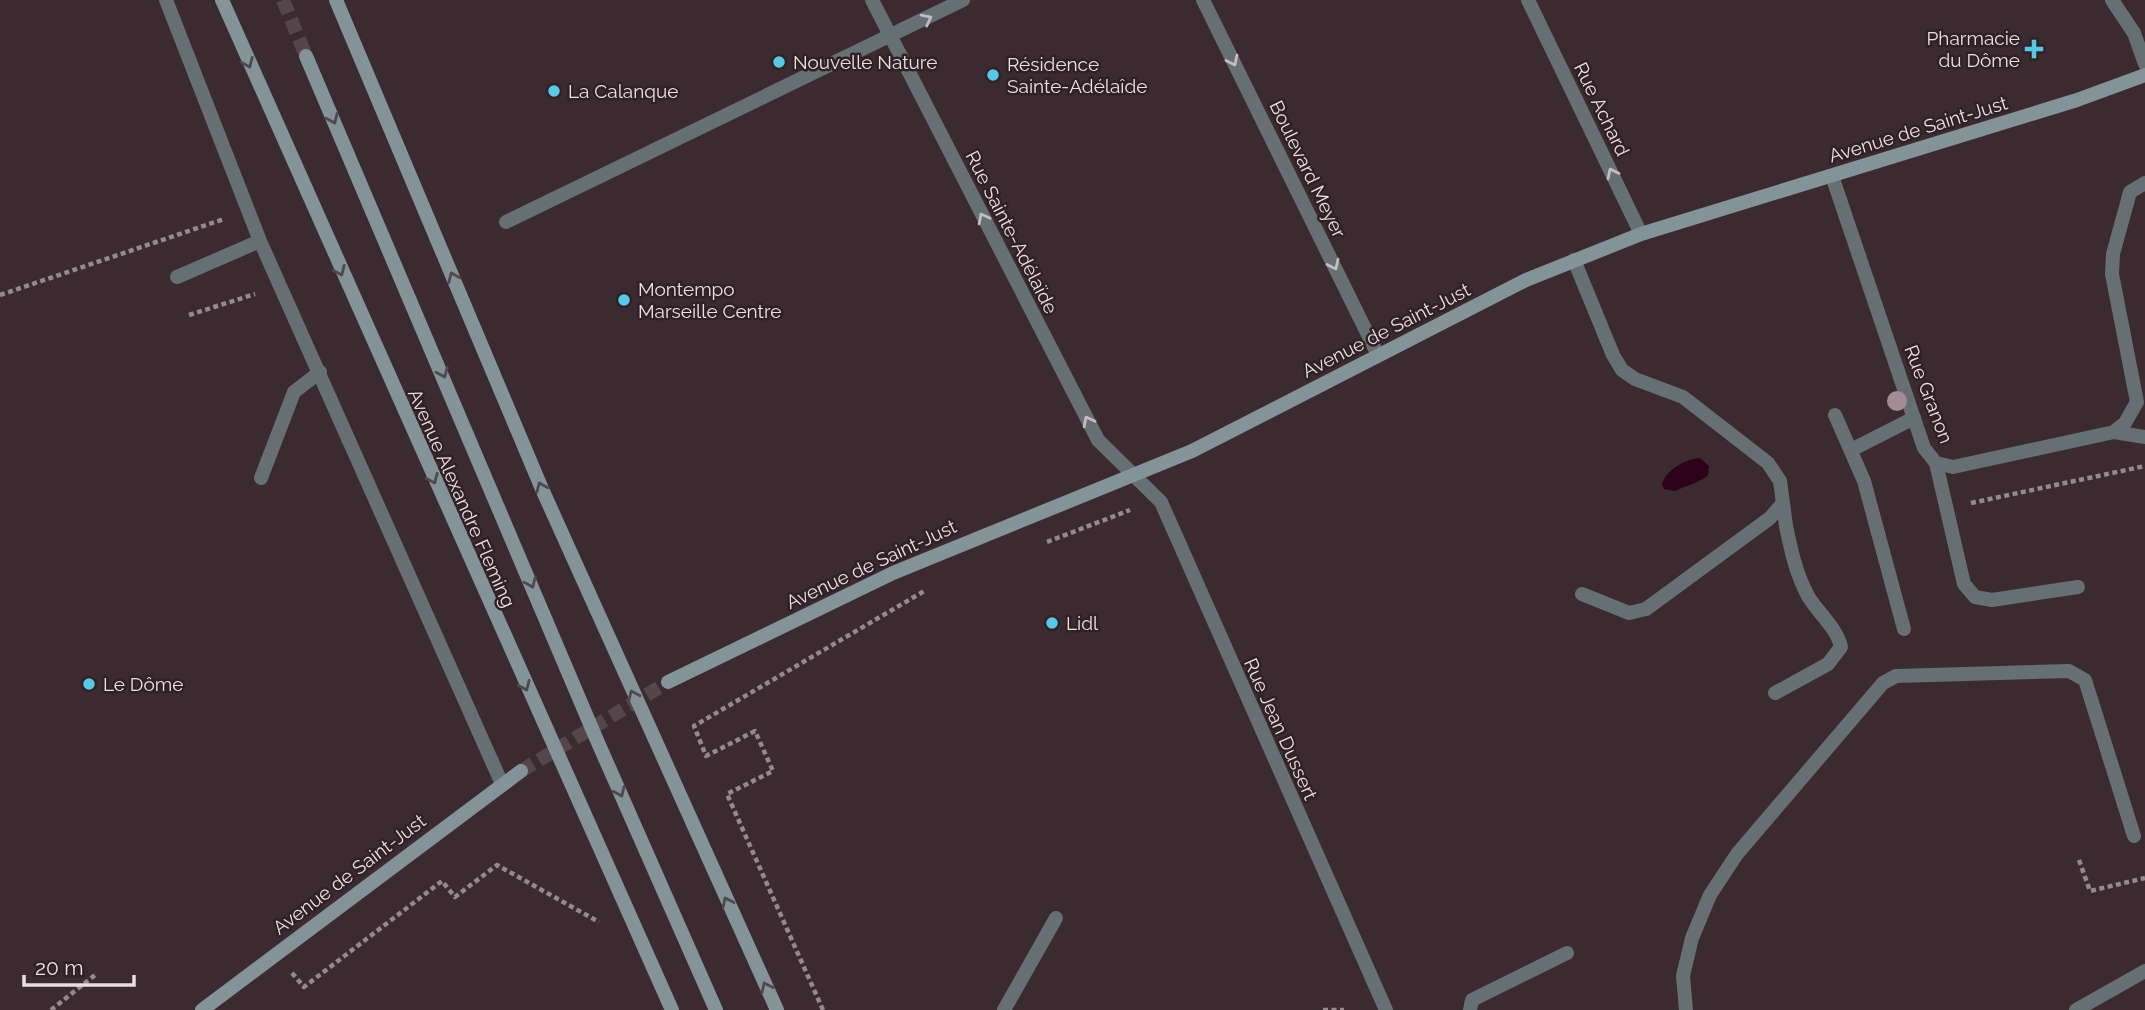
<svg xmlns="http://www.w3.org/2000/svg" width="2145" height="1010" viewBox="0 0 2145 1010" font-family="Raleway,sans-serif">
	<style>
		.water { fill: #2d0219 }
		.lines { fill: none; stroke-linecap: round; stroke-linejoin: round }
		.secondary-tunnel { stroke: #55464c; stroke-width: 14; stroke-dasharray: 14 7; stroke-linecap: butt }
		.path { stroke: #96898e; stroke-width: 4.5; stroke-dasharray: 5 3.5; stroke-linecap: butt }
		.lane { stroke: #666f72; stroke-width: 14 }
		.street { stroke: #666f72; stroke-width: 14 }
		.secondary { stroke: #849397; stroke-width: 14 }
		.tree { fill: #a18c94 }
		.oneway { stroke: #c2bdc0 }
		.oneway2 { stroke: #4d494e }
		.poi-dot { fill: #58c8e4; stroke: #302127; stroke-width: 2.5 }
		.labels { text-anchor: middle; stroke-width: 5; stroke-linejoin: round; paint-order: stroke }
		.poi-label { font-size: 19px; fill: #e9dee2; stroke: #302127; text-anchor: start }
		.street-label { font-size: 19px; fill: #e9dee2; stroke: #302127 }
	</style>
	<rect width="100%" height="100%" fill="#3b2b31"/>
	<!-- water -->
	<path class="water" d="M1700 458 1709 466 1708 475C1700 483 1685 486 1675 491L1664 489 1662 484C1666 470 1685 459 1700 458Z"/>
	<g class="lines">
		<!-- secondary-tunnel -->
		<path class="secondary-tunnel" d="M283 0 306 56
			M521 771 668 682"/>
		<!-- path -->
		<path class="path" d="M0 295 224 219
			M189 315 255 294
			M1971 503 2145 466
			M1047 542 1130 510
			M2079 860 2090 891 2145 878
			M292 973 304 987 442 881 455 897 497 865 599 922
			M51 1010 95 975
			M823 1010 727 794 773 771 755 731 706 756 694 726 926 590
			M1323 1010H1344"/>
		<!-- lane -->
		<path class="lane" d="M166 0 260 241 502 784
			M177 277 260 241
			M1835 415 1864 481 1904 629
			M2114 432 2125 423 2137 402 2112 274 2113 254 2130 192 2145 183
			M1851 450 1914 418
			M1936 463 1964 584 1975 597 1992 600 2078 587
			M261 478 294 392 320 372
			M1582 594 1629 613 1646 609 1770 518 1782 504
			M1775 693 1828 664 1841 647C1837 628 1818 613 1808 596 1796 574 1791 550 1786 526
			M1004 1010 1056 918
			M1470 1010 1472 1000 1567 953
			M1686 1010 1683 976 1692 938 1710 895 1737 854 1883 683 1896 676 2069 671 2085 680 2134 836"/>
		<!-- street -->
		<path class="street" d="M872 0 1098 440 1161 502 1386 1010
			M1203 0 1378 355
			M1528 0 1641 234
			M2112 0 2134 33 2145 64
			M1832 176 1924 448 1936 463 1953 467 2114 432 2145 437
			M506 222 963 0
			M1574 260 1613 355 1622 370 1635 379 1683 397 1768 463 1780 481 1786 526
			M2076 1010 2145 971"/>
		<!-- secondary -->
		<path class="secondary" d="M222 0 672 1010
			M336 0 542 489 777 1010
			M306 56 596 738 716 1010
			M668 682 893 573 1192 451 1526 280 1641 234 2077 100 2145 75
			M202 1010 521 771"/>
	</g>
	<!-- trees -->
	<circle class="tree" cx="1897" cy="401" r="10"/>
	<!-- one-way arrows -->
	<defs><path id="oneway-chevron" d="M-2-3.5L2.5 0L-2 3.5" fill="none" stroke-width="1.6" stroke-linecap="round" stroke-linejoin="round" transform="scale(1.75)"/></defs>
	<g class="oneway">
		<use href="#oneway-chevron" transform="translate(927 19) rotate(-27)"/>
		<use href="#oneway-chevron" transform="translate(1233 61) rotate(64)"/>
		<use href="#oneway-chevron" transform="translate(1612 173) rotate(-116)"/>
		<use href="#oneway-chevron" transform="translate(983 218) rotate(-117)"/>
		<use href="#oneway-chevron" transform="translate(1334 265) rotate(64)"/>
		<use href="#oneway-chevron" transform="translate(1088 421) rotate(-117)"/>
	</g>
	<g class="oneway2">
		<use href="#oneway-chevron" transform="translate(248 63) rotate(67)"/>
		<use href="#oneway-chevron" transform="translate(333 119) rotate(67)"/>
		<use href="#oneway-chevron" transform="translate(340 271) rotate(66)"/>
		<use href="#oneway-chevron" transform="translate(453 277) rotate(-113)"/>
		<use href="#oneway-chevron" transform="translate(443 373) rotate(67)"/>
		<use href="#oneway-chevron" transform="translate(433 479) rotate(66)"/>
		<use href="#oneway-chevron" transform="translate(541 487) rotate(-113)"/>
		<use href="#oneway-chevron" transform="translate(531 583) rotate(67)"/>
		<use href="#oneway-chevron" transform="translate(525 686) rotate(66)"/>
		<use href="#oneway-chevron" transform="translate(633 695) rotate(-114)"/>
		<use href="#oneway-chevron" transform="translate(620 792) rotate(66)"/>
		<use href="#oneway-chevron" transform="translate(727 902) rotate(-115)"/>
		<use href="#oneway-chevron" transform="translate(766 987) rotate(-115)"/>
	</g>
	<!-- markers -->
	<g class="poi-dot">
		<path d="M2030.5 38.5h7v7h7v7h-7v7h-7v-7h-7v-7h7z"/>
		<circle cx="779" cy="62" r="7"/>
		<circle cx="993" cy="75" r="7"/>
		<circle cx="554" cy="91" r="7"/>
		<circle cx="624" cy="300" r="7"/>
		<circle cx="1052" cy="623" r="7"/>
		<circle cx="89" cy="684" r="7"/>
	</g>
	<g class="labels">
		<!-- poi labels -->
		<g class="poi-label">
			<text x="2020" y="45" text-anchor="end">Pharmacie<tspan x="2020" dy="22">du Dôme</tspan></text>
			<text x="793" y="69">Nouvelle Nature</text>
			<text x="1007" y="71">Résidence<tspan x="1007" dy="22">Sainte-Adélaîde</tspan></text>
			<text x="568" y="98">La Calanque</text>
			<text x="638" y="296">Montempo<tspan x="638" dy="22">Marseille Centre</tspan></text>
			<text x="1066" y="630">Lidl</text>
			<text x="103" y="691">Le Dôme</text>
		</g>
		<!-- street labels -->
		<g class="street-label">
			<text transform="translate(1602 109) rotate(64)" y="7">Rue Achard</text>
			<text transform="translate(1918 129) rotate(-17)" y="7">Avenue de Saint-Just</text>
			<text transform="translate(1308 169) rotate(64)" y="7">Boulevard Meyer</text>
			<text transform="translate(1012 232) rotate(63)" y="7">Rue Sainte-Adélaïde</text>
			<text transform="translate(1386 330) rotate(-27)" y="7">Avenue de Saint-Just</text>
			<text transform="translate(1929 394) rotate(69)" y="7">Rue Granon</text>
			<text transform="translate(462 498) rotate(66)" y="7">Avenue Alexandre Fleming</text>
			<text transform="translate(871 564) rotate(-25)" y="7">Avenue de Saint-Just</text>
			<text transform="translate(1281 729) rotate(66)" y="7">Rue Jean Dussert</text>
			<text transform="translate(349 874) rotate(-37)" y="7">Avenue de Saint-Just</text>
		</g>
	</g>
	<!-- scale -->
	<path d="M24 975v10h110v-10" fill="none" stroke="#e9dee2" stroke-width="3.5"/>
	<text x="35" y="975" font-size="21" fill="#e9dee2" stroke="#302127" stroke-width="5" paint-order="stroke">20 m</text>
</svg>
